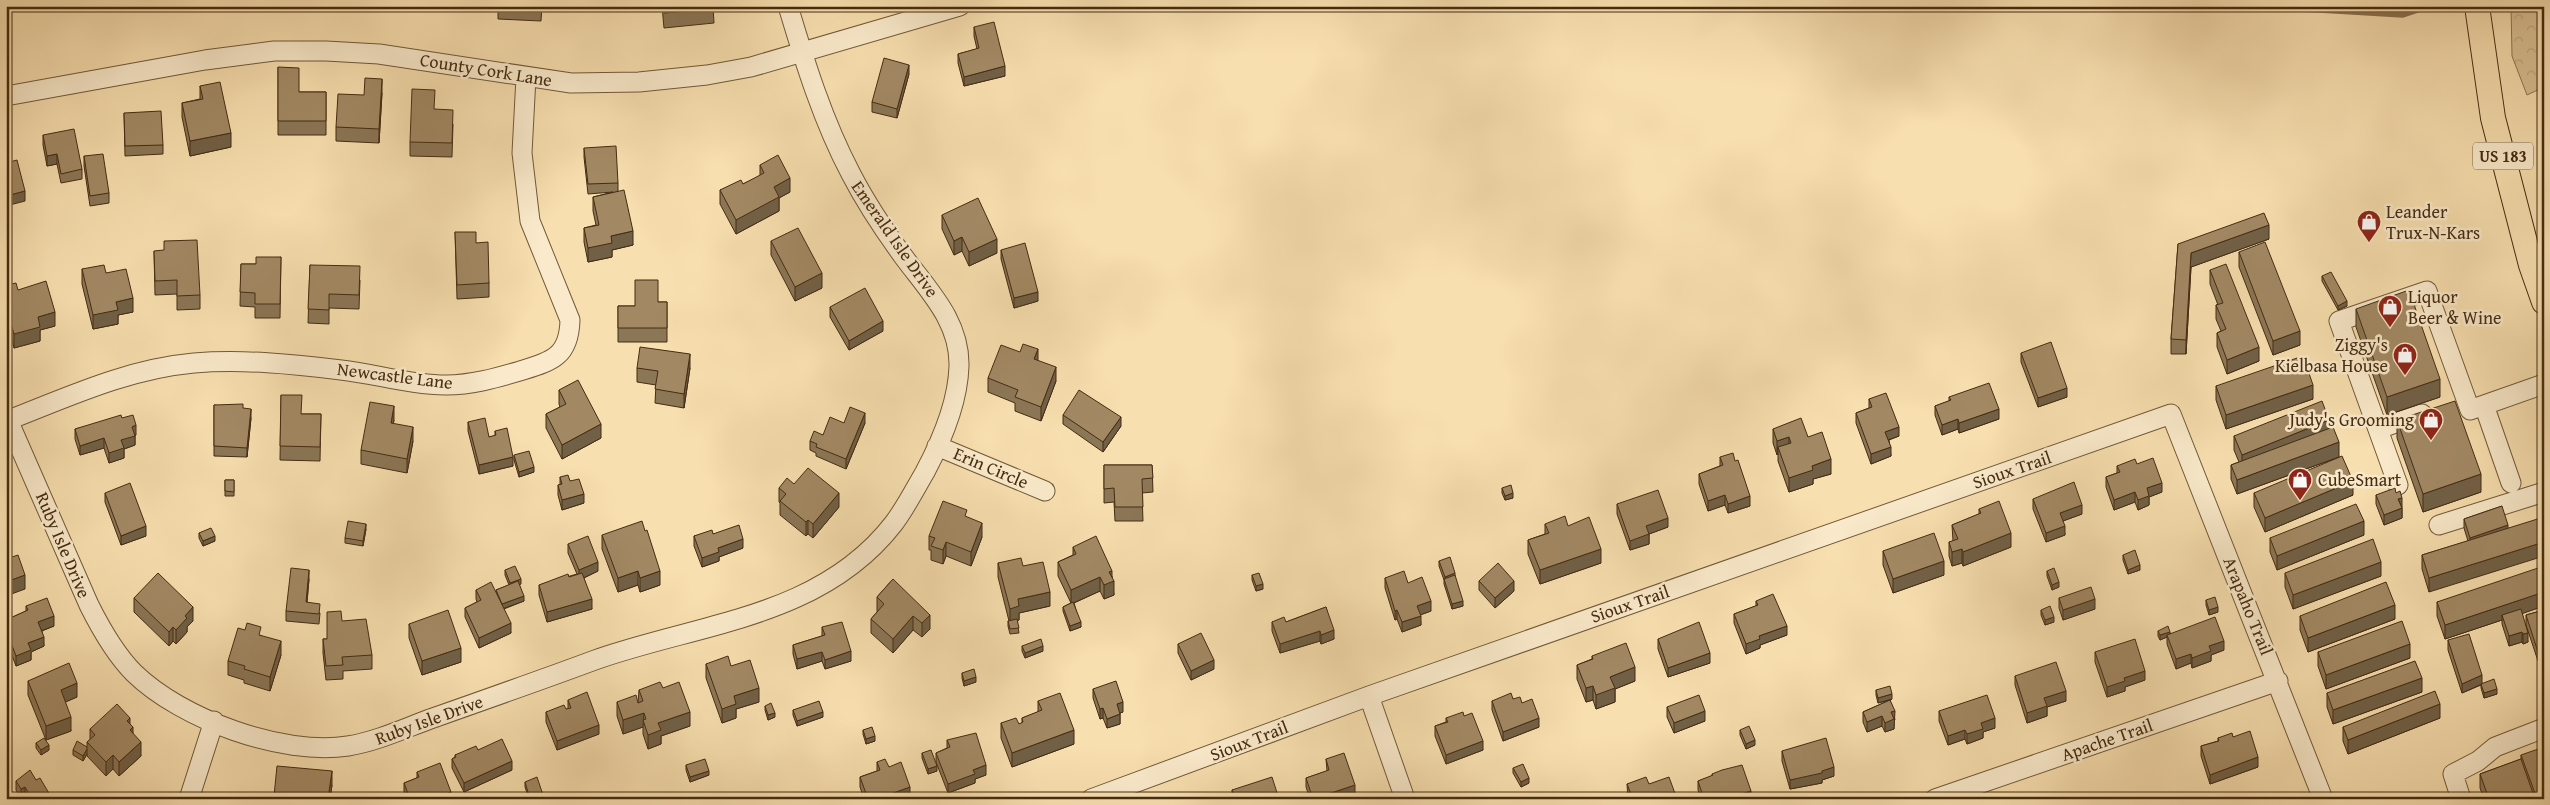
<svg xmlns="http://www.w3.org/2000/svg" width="2550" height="805" viewBox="0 0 2550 805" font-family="'Gentium Book Plus',serif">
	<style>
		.forest { fill: url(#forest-crowns); stroke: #8e7653 }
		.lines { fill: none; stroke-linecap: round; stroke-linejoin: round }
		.stream { stroke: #8b7350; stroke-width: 5.5 }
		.minor-casing { stroke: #715939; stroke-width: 21 }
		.major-casing { stroke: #442c12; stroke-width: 26 }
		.minor { stroke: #faeacb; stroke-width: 19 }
		.major { stroke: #f8dfaf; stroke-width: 24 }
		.wall { fill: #8b7656; stroke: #442c12 }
		.shaded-wall { fill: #716046; stroke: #442c12 }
		.building { fill: #a28964; stroke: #442c12 }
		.labels { text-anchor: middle; stroke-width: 5; stroke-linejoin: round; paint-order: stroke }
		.shield { fill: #faeacb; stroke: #7b654a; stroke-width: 1 }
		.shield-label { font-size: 16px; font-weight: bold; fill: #442c12 }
		.street-label { font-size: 18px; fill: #442c12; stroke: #faeacb }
		.poi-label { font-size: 18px; fill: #442c12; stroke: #faeacb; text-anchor: start }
	</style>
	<defs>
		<pattern id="forest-crowns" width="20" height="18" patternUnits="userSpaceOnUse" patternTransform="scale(1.25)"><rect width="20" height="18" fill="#d9c194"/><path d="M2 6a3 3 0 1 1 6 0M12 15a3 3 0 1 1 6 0" fill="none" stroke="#bba67f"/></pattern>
	</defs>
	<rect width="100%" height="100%" fill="#f8dfaf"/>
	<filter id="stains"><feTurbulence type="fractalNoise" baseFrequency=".004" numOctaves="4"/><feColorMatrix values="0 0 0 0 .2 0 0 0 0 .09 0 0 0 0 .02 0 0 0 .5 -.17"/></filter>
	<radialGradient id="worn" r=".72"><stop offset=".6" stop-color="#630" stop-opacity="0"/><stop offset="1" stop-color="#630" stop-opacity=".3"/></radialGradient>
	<!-- forest -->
	<path class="forest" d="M2511 6H2544V87L2527 95 2512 56Z"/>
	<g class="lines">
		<!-- stream -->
		<path class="stream" d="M2254 6 2403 15 2430 6"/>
		<defs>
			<path id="minor" d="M6 96 205 60 274 51H326L379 54 571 83 639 82 707 75 751 67 960 6
				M2484 405 2511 483
				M8 420 89 605C101 629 115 654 134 673 181 719 282 756 348 746 378 741 405 728 433 718 487 699 541 680 595 660 699 623 821 618 894 523 906 507 915 489 925 472 942 440 958 402 959 366 960 321 928 290 903 256 884 230 866 203 851 174 823 121 805 63 788 6
				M6 421C68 397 127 369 194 363 242 359 293 364 341 370 376 374 411 385 446 385 472 385 496 378 520 371 552 361 569 357 570 320L530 221 522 153 526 77
				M2378 429 2422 414
				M937 446 1045 491
				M2398 485 2339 321 2427 291 2470 410 2544 384
				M2439 525 2544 492
				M1369 696 1405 799
				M189 799 214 721
				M1091 799 1369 696 2171 414 2323 799
				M1935 799 2278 681
				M2461 799 2453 774 2478 761 2495 747 2544 728"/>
			<path id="major" d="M2477 6 2493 118 2531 265 2544 302"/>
		</defs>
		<!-- minor casing -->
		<use href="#minor" class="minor-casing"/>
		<!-- major casing -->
		<use href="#major" class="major-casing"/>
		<!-- minor -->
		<use href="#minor" class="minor"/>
		<!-- major -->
		<use href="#major" class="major"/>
	</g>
	<!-- wall -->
	<path class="wall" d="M419 6H437V8Z
		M498 6H542L541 21 498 19Z
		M557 6H588V8L557 7Z
		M662 6H713L714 23 664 28Z
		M974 27 1005 76 964 86 958 63V54L977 49 974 36Z
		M278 67 299 92H326V135H278Z
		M909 74 897 118 872 112V102Z
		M200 86 231 147 190 156 182 117V103L200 99Z
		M382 93 379 143 336 141V127L364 95Z
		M435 109 453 124 452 157 410 156V142Z
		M124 113 163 145V154L125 156Z
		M43 135 82 169V179L61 183 57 164 47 166 43 145Z
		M584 148 618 183V192L633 245 612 250V257L588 262 584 242V228L596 225 593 211V197L613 192 588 194 584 157Z
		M84 156 109 193V203L90 206 84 166Z
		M760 165 790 192 779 198V211L736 234 720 204V190L743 184 760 176Z
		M942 215 997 253 969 266 962 251 954 255 942 229Z
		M455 232 476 243 489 283V297L457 299Z
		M2269 239 2191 267 2186 354H2171V339L2178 244Z
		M771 241 822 288 795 301 771 255Z
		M1001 250 1038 301 1014 308 1001 259Z
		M154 251 200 295V309L177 310V294L155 295Z
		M2239 252 2300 345 2273 355 2239 267Z
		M281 257 280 318H255V307L240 306 241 264H256Z
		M310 265 360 280 359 309 329 308V324L308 323Z
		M82 269 106 273 133 312 118 315V324L93 329 82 284Z
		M2210 270 2259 361 2227 374 2217 347V333L2221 331 2216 319V305H2218L2210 284Z
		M2322 276 2347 306 2338 310 2322 281Z
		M6 285 18 290 55 326 40 330V341L14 348 6 321Z
		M658 302H667V342H618V306H635Z
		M830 307 883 331 849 350 830 317Z
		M2356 309 2440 397 2387 415 2356 327Z
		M2021 353 2067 397 2038 407 2021 362Z
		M1038 360 1056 381 1041 421 1015 411V403L988 392V378Z
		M637 368H690L684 408 655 403 656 385 637 382Z
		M2216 386 2313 399 2226 429 2216 400Z
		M559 390 601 438 562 459 546 428V414L560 407 559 404Z
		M281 395 301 414H321L320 461 280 460Z
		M1949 397 1999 419 1959 433 1958 429 1942 435 1935 415V406L1949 401Z
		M1869 399 1899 436 1889 440 1891 456 1871 464 1856 423V413L1869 408Z
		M214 405 243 408 251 418 247 457 214 456Z
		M1063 415 1121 426 1103 452 1063 424Z
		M122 418 136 435H135V445L124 449V458L109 463 104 448 80 455 75 439V429Z
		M394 420 393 424 413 441 407 473 361 464V450Z
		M2397 420 2481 492 2423 512 2397 438Z
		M468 422 489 437 495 436V431L513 466 479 474 468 431Z
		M844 423H865L846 469 816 456V453L810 450V441L823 435Z
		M1773 429 1808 437 1831 474 1813 479V484L1789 492 1778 461V454L1777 455 1773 443Z
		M2329 429 2339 457 2237 494 2231 479V465L2239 462 2234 450V436Z
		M514 455 534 472 519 477 514 460Z
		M1720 457 1750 506 1728 513 1725 505 1708 511 1699 484V474L1720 466Z
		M2137 464 2162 492 2149 497V505L2138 510 2135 502 2114 510 2106 487V477L2117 473V466Z
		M1104 465H1152L1153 492 1142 493 1143 521H1115L1114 502 1104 503Z
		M560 477 584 503 562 510 558 495V485H560Z
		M225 480H234V496H225Z
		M794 484 839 507 813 538 808 534 806 536 780 515V503L779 502V488Z
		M1502 488 1513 498 1505 500 1502 493Z
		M105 493 146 536 121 545 105 502Z
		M2254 493 2353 495 2265 532 2254 507Z
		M2376 495 2402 507V518L2384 525 2376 504Z
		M2033 499 2082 514 2063 521 2065 535 2046 542 2033 509Z
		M1617 504 1668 527 1649 534V544L1630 550 1617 514Z
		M2502 506 2429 592 2422 569V555L2468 541 2464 528V519Z
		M1979 509 2011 547 1963 566 1962 563 1952 566 1949 556V542L1953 541 1952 525 1979 514Z
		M967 517 982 537 971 566 946 556 943 564 931 560V550H929V536Z
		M1545 524 1601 563 1540 584 1528 554V540L1545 534Z
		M366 529 363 546 345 543V538Z
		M199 533 215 541 203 546 199 538Z
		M713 534 743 548 719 557V561L702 567 694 546V536Z
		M602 535 660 585 640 592 638 585 618 592 602 549Z
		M2364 535 2277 570 2270 552V538Z
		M568 544 598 571 584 578 592 609 547 622 539 595V585L577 574 568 553Z
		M1073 547 1112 576 1114 595 1104 599 1100 591 1074 603 1081 627 1070 631 1063 611V607L1071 603 1058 576V562L1073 555Z
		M1883 551 1944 575 1893 593 1883 565Z
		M2123 555 2140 570 2128 574 2123 560Z
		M1439 561 1455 578 1463 606 1452 609 1444 584V580L1439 566Z
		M998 563 1023 566 1050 606 1019 613V620L1017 621 1019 633 1010 634 1008 626V621H1009L998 577Z
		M505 570 521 584H519L524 601 504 609 511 633 479 648 465 617V608L477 602 476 599V590L496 593V590L509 585 505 575Z
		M2047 571 2059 587 2052 590 2047 576Z
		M2285 573 2381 576 2293 609 2285 587Z
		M1252 575 1263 589 1256 591 1252 580Z
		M1385 578 1408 583 1431 611 1420 615 1421 625 1402 632 1397 619 1395 620 1385 588Z
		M309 579 307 603 320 613 319 624 286 621V611Z
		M893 579 930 629 922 637 913 630 893 653 871 633V619L877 612V597Z
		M1479 581 1514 591 1495 608 1479 590Z
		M134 598 193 621 187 627V632L176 644 173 641 169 646 134 612Z
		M2059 598 2095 609 2063 620 2059 608Z
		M2206 600 2218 612 2209 615 2206 605Z
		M1756 601 1787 635 1760 645V648L1746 654 1734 623V614L1756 606Z
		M2437 602 2544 606 2522 613 2528 642 2523 644 2522 642 2509 646 2502 624V620L2445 639 2437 616Z
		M26 606 54 626 42 631 44 646 31 652V660L16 666 6 640V620L26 611Z
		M1326 607 1334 639 1321 644 1320 641 1280 653 1272 631V622H1286Z
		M2041 610 2054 622 2045 625 2041 615Z
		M2544 610 2538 661 2526 625V615Z
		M2300 616 2395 619 2308 652 2300 630Z
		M342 621 372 655V669L343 671V679L326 680 323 653V639H327Z
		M409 624 461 662 422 675 409 638Z
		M822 627 851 661 825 669 822 661 797 669 793 654V645L822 636Z
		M2158 631 2170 633 2224 650 2211 655V661L2192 668 2191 663 2176 669 2167 644V637L2160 640 2158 636Z
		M261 635 281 655 270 691 244 683V680L228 675V661Z
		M1658 639 1710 663 1668 677 1658 649Z
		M2448 640 2482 683 2497 694 2484 698 2481 688V685L2462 693 2448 650Z
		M1178 644 1214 669 1191 680 1178 653Z
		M1022 646 1043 651 1025 658 1022 651Z
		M2095 652 2145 680 2125 687V691L2107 697 2095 662Z
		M2318 652 2410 658 2326 689 2318 666Z
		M1592 656 1635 681 1615 689V702L1596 709 1593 700 1586 702 1577 679V665L1592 659Z
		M706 664 731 666 759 702 736 709V718L722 723 706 678Z
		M962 673 976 682 964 686 962 678Z
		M2015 676 2066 701 2047 707V716L2027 723 2015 685Z
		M28 681 77 697 65 702 71 731 46 740 28 695Z
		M663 688 690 726 661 736V744L648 749 643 734V727L623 734 617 716V702L638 703 639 690Z
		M1093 689 1123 712 1120 713V724L1107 728 1103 718 1100 719 1093 698Z
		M1876 690 1892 699 1890 700 1895 720 1894 721V729L1885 732 1882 726 1867 732 1863 722V712L1890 700 1878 703 1876 695Z
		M2422 692 2333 724 2327 707V693Z
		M1513 699 1522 703 1539 727 1503 741 1492 710V701Z
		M568 700 599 734 557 750 546 722V712L568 709Z
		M1038 701 1074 744 1012 767 1001 738V723L1019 724 1022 723V718L1038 712Z
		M765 706 775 717 768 720 765 710Z
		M1667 707 1705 721 1674 733 1667 717Z
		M793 710 823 717 797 726 793 715Z
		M1939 711 1995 728 1983 732V738L1967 744 1965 739 1948 745 1939 721Z
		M1464 716 1483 750 1446 764 1435 736V726L1446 722V718Z
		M2440 718 2348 754 2343 741V727Z
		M130 725 141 756 119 776 113 769 106 776 87 756V754L83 761 73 755V750L87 747V742L90 740V729Z
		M863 730 875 741 866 744 863 734Z
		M1740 730 1755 745 1746 749 1740 735Z
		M2233 737 2258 767 2210 784 2201 756V746L2218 741V738Z
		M947 740 986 775 975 779V783L948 793 936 762V753L947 748Z
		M36 743 49 750 41 755 36 748Z
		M478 750 512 770 464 792 452 768V759L455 757V755Z
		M1782 751 1834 776 1822 780V783L1790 789 1782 761Z
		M922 753 937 771 928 774 922 758Z
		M2521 755 2544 799H2484L2480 788V774L2521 759Z
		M1326 759 1355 794 1342 799H1310L1306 787V778L1327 771Z
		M877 762 889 767 910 796 903 799H864L860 787V777L877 771Z
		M686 765 709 775 690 782 686 770Z
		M1513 768 1529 783 1521 787 1513 773Z
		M417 772 451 799H406L404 792V783L417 778Z
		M1712 774 1751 799H1701L1698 790V781L1712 776Z
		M36 780 50 799H26L25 796 21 799 16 790V781Z
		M525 782 543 799H529L525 787Z
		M1627 784H1649L1677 799H1628Z
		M332 785 330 799H274V796Z
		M1232 790 1279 799H1232Z"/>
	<!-- shaded-wall -->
	<path class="shaded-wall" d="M909 65V74L897 118V109Z
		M1005 66V76L964 86V77Z
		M382 79V93L379 143V129Z
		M231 133V147L190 156V141Z
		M57 154V164L47 166V156Z
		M790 178V192L779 198V211L736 234V220L774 187Z
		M25 191V201L6 206V196Z
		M2269 225V239L2191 267 2186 354V340L2191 253Z
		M633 231V245L612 250V257L588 262V248L611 236Z
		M962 237V251L954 255V241Z
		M997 239V253L969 266V252Z
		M822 273V288L795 301V287Z
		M1038 292V301L1014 308V298Z
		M133 298V312L118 315V324L93 329V315L116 302Z
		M2347 301V306L2338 310V306Z
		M55 312V326L40 330V341L14 348V334L38 317Z
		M883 321V331L849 350V341Z
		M2300 331V345L2273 355V341Z
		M2259 347V361L2227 374V360Z
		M1038 349V363L1034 359Z
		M690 354V368L684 408V394Z
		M1056 367V381L1041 421V407Z
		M2440 379V397L2387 415V397Z
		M2313 385V399L2226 429V415Z
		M2067 388V397L2038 407V398Z
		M394 406V420L391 437V423Z
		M251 409V418L247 457V448Z
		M1999 409V419L1959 433V423Z
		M865 413V423L846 469V459Z
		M1121 417V426L1103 452V442Z
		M1958 419V429L1942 435V425Z
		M2329 420V434L2242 469V455Z
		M601 424V438L562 459V445Z
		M136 425V435L133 436H135V445L124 449V458L109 463V453L132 427Z
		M413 427V441L407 473V459Z
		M1899 427V436L1885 441V432Z
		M1789 437V451L1778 447V454L1777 455V441Z
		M104 438V448L80 455V446Z
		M2339 442V457L2237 494V480Z
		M1891 447V456L1871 464V454Z
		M513 457V466L479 474V465Z
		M1831 459V474L1813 479V484L1789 492V478L1812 466Z
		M534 467V472L519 477V472Z
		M2481 474V492L2423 512V494Z
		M2353 481V495L2265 532V518Z
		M2162 483V492L2149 497V505L2138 510V500L2147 488Z
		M2135 492V502L2114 510V500Z
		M839 493V507L813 538V524Z
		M1513 493V498L1505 500V496Z
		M584 494V503L562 510V500Z
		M1725 495V505L1708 511V501Z
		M1750 496V506L1728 513V504Z
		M2402 498V507L2398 499Z
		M2082 505V514L2060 522V513Z
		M2402 508V518L2384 525V515Z
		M1668 518V527L1649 534V544L1630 550V541L1646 526Z
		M808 520V534L806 536V522Z
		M2364 521V535L2277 570V556Z
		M982 523V537L971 566V552Z
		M366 524V529L363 546V541Z
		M2508 525V535L2470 547V538Z
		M146 526V536L121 545V536Z
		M2065 526V535L2046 542V533Z
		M2011 533V547L1963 566V552Z
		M215 536V541L203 546V541Z
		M743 539V548L719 557V561L702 567V558L718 548Z
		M946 542V556L943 564V550Z
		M2544 542V556L2429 592V578Z
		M1601 549V563L1540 584V570Z
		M1962 549V563L1952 566V552Z
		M1944 561V575L1893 593V579Z
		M598 562V571L579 580V570Z
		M2381 562V576L2293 609V595Z
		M2140 565V570L2128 574V570Z
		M309 570V579L306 612V602Z
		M638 571V585L618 592V578Z
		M660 571V585L640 592V578Z
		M1112 571V582L1114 581V595L1104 599V585L1109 572Z
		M1455 573V578L1445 582V577Z
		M25 575V589L6 596V582Z
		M1100 577V591L1071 604V590Z
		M521 579V584L510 588V583Z
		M1514 581V591L1495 608V598Z
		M2059 582V587L2052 590V585Z
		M1263 584V589L1256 591V586Z
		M1050 592V606L1019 613V620L1010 623V609L1018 599Z
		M2544 592V606L2504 620 2502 615V620L2445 639V625Z
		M524 596V601L502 609V604Z
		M592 599V609L547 622V612Z
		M2095 599V609L2063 620V610Z
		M1431 601V611L1417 616V606Z
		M1463 601V606L1452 609V604Z
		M2395 605V619L2308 652V638Z
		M193 607V621L187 627V632L176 644V630L185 616Z
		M2218 607V612L2209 615V610Z
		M1397 610V619L1395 620V611Z
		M930 615V629L922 637V623Z
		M54 616V626L38 632V622Z
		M913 616V630L893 653V639Z
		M1421 616V625L1402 632V622Z
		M2054 617V622L2045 625V620Z
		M1081 622V627L1070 631V626Z
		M511 623V633L479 648V638Z
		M1787 626V635L1760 645V648L1746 654V644L1759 636Z
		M173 627V641L169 646V632Z
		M1334 630V639L1321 644V635Z
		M1320 631V641L1280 653V644Z
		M2170 632V636L2167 635V637L2160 640V635Z
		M2522 632V642L2509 646V636Z
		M2528 633V642L2523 644V634Z
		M44 637V646L31 652V660L16 666V656L28 643Z
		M281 641V655L270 691V677Z
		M2224 641V650L2211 655V661L2192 668V658L2209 646Z
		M2410 644V658L2326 689V675Z
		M1043 646V651L1025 658V653Z
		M461 648V662L422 675V661Z
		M2544 650V659L2538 661V652Z
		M851 651V661L825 669V660Z
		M822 652V661L797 669V659Z
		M1710 653V663L1668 677V668Z
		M2191 654V663L2176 669V659Z
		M1214 660V669L1191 680V671Z
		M1635 667V681L1615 689V702L1596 709V695L1610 677Z
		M2145 671V680L2125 687V691L2107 697V687L2124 678Z
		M2482 675V684L2462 693V684Z
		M976 677V682L964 686V681Z
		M2422 678V692L2333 724V710Z
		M77 683V697L61 704V690Z
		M1593 686V700L1586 702V688Z
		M759 688V702L736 709V718L722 723V709L734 696Z
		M2497 689V694L2484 698V693Z
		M2066 691V701L2047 707V716L2027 723V713L2044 698Z
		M1892 694V699L1878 703V698Z
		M1123 702V712L1117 714V704Z
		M2440 704V718L2348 754V740Z
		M1103 708V718L1100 719V709Z
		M1705 711V721L1674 733V723Z
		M1895 711 1894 729 1885 732V723L1891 712Z
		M690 712V726L661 736V744L648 749V735L658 723Z
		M823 712V717L797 726V721Z
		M644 713 643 727 623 734V720Z
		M775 713V717L768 720V715Z
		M1120 714V724L1107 728V719Z
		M1882 716V726L1867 732V722Z
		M71 717V731L46 740V726Z
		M130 718V730L133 727V742L127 721Z
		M1539 718V727L1503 741V732Z
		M1995 718V728L1983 732V738L1967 744V734L1981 723Z
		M599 725V734L557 750V741Z
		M1074 730V744L1012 767V753Z
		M1965 730V739L1948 745V736Z
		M875 736V741L866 744V739Z
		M1755 740V745L1746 749V744Z
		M1483 741V750L1446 764V755Z
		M141 742V756L119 776V762Z
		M49 745V750L41 755V750Z
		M87 749V754L83 761V756Z
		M113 755V769L106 776V762Z
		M2258 757V767L2210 784V775Z
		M512 761V770L464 792V783Z
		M986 765V775L975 779V783L948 793V784L973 770Z
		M937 766V771L928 774V769Z
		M1834 767V776L1822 780V783L1790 789V780Z
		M332 771V785L330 799H328Z
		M709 771V775L690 782V777Z
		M1529 778V783L1521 787V782Z
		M1355 785V794L1342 799H1314Z
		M25 787V796L21 799V789Z
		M910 787V796L903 799H885V796Z
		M1751 791V799H1725Z
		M451 792V799H431Z
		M2544 794V799H2536V796Z
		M50 795V799H43Z
		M543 795V799H534Z"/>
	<!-- building -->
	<path class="building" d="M498 6H542L541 11 498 9Z
		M664 6H713L714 9 664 13Z
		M994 22 1005 66 964 77 958 54 979 48 974 27Z
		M884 58 909 65 897 109 872 102Z
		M278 67 299 68V92H326V121H278Z
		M365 78 382 79 379 129 336 127 338 94 364 95Z
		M220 82 231 133 190 141 182 103 203 99 200 86Z
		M412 89 435 90 434 109 453 110 452 143 410 142Z
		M161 111 163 145 125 146 124 113Z
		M74 129 82 169 61 174 57 154 47 156 43 135Z
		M616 146 618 183 588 184 584 148Z
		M103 154 109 193 90 196 84 156Z
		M778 155 790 178 774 187 779 197 736 220 720 190 741 180 743 184 764 173 760 165Z
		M17 160 25 191 6 196V163Z
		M624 190 633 231 611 236 612 243 588 248 584 228 599 225 593 197Z
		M978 198 997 239 969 252 962 237 954 241 942 215Z
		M2264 213 2269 225 2191 253 2186 340 2171 339 2178 244Z
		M798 228 822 273 795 287 771 241Z
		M455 232H476V243L488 242 489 283 457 285Z
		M197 240 200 295 177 296V280L155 281 154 251 164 250V241Z
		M2265 242 2300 331 2273 341 2239 252Z
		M1025 243 1038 292 1014 298 1001 250Z
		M256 257H281L280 304H255V293L240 292 241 264H256Z
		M2226 264 2259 347 2227 360 2217 333 2226 329 2216 305 2223 303 2210 270Z
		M104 265 106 273 126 269 133 298 116 302 118 310 93 315 82 269Z
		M310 265 360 266 359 295 329 294V310L308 309Z
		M2331 272 2347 301 2338 306 2322 276Z
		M635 280H658V302H667V328H618V306H635Z
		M46 281 55 312 38 317 40 327 14 334 6 307V285L16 283 18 290Z
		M865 288 883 321 849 341 830 307Z
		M2409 290 2440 379 2387 397 2356 309Z
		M2051 342 2067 388 2038 398 2021 353Z
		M1023 344 1038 349 1034 359 1056 367 1041 407 1015 397 1018 390 988 378 1001 345 1020 352Z
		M640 347 690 354 684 394 655 389 658 371 637 368Z
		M2303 356 2313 385 2226 415 2216 386Z
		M578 380 601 424 562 445 546 414 566 404 559 390Z
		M1989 383 1999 409 1959 423 1958 419 1942 425 1935 406 1951 400 1949 397Z
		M1079 390 1121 417 1103 442 1063 415Z
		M1886 393 1899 427 1885 432 1891 447 1871 454 1856 413 1872 407 1869 399Z
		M281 395H302L301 414H321L320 447 280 446Z
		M2322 401 2329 420 2242 455 2234 436Z
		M2455 401 2481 474 2423 494 2397 420Z
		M370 402 394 406 391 423 413 427 407 459 361 450Z
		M243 404V408L251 409 247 448 214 446V405Z
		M850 407 865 413 846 459 816 447 817 444 810 441 814 431 823 435 830 417 844 423Z
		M121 415 122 418 133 415 136 425 132 427 135 436 121 440 124 448 109 453 104 438 80 446 75 429Z
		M485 418 489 437 496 435 495 431 507 428 513 457 479 465 468 422Z
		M1801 418 1808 437 1822 432 1831 459 1812 466 1813 470 1789 478 1778 447 1791 443 1789 437 1777 441 1773 429Z
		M2333 427 2339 442 2237 480 2231 465Z
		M529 451 534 467 519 472 514 455Z
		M1733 453 1735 461 1738 460 1750 496 1728 504 1725 495 1708 501 1699 474 1723 465 1720 457Z
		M2342 456 2353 481 2265 518 2254 493Z
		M2153 458 2162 483 2147 488 2149 496 2138 500 2135 492 2114 500 2106 477 2120 472 2117 466 2135 459 2137 464Z
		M1104 465H1152L1153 478 1142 479 1143 507H1115L1114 488 1104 489Z
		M808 468 839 493 813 524 808 520 806 522 780 501 786 494 779 488 787 478 794 484Z
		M568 475 570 481 579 479 584 494 562 500 558 485 562 484 560 477Z
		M225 480H234V492L225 491Z
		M2074 482 2082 505 2060 513 2065 526 2046 533 2033 499Z
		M130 483 146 526 121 536 105 493Z
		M1511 485 1513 493 1505 496 1502 488Z
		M2395 488 2396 493 2400 491 2402 498 2398 499 2402 508 2384 515 2376 495Z
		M1658 490 1668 518 1646 526 1649 534 1630 541 1617 504Z
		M943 501 967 510 965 516 982 523 971 552 946 542 943 550 931 546 935 538 929 536Z
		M1999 501 2011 533 1963 552 1962 549 1952 552 1949 542 1958 539 1952 525 1981 513 1979 509Z
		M2356 504 2364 521 2277 556 2270 538Z
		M2502 506 2508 525 2470 538 2464 519Z
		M1565 516 1568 526 1589 517 1601 549 1540 570 1528 540 1549 533 1545 524Z
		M2544 517V542L2429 578 2422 555Z
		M348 521 366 524 363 541 345 538Z
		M642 521 645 531 647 530 660 571 640 578 638 571 618 578 602 535Z
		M739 525 743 539 718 548 719 552 702 558 694 536 712 530 713 534Z
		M211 528 215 536 203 541 199 533Z
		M1934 533 1944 561 1893 579 1883 551Z
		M588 536 598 562 579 570 568 544Z
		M1096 536 1112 571 1109 572 1114 581 1104 585 1100 577 1071 590 1058 562 1076 554 1073 547Z
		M2373 539 2381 562 2293 595 2285 573Z
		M2135 550 2140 565 2128 570 2123 555Z
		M18 555 25 575 6 582V559Z
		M1450 557 1455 573 1445 577 1439 561Z
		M1021 558 1023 566 1043 562 1050 592 1018 599 1019 606 1010 609 998 563Z
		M1498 563 1514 581 1495 598 1479 581Z
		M515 566 521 579 510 583 505 570Z
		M2544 566V592L2445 625 2437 602Z
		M291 568 309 570 306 602 320 604 319 614 286 611Z
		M2054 568 2059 582 2052 585 2047 571Z
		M1404 571 1408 583 1422 577 1431 601 1417 606 1421 616 1402 622 1397 610 1395 611 1385 578Z
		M158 573 193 607 185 616 187 618 176 630 173 627 169 632 134 598Z
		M582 573 592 599 547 612 539 585 568 574 569 577Z
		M1259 573 1263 584 1256 586 1252 575Z
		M1455 575 1463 601 1452 604 1444 579Z
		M893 579 930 615 922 623 913 616 893 639 871 619 884 604 877 597Z
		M518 581 524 596 502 604 496 590Z
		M491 582 511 623 479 638 465 608 481 600 476 590Z
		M2386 582 2395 605 2308 638 2300 616Z
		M2091 587 2095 599 2063 610 2059 598Z
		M1773 594 1787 626 1759 636 1760 639 1746 644 1734 614 1758 605 1756 601Z
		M2215 597 2218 607 2209 610 2206 600Z
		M47 598 54 616 38 622 44 637 28 643 31 650 16 656 6 630V620L28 610 26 606Z
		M1073 602 1081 622 1070 626 1063 607Z
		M2050 606 2054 617 2045 620 2041 610Z
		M1326 607 1334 630 1321 635 1320 631 1280 644 1272 622 1284 617 1286 622Z
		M2521 609 2528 633 2523 634 2522 632 2509 636 2502 615Z
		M448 610 461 648 422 661 409 624Z
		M2544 610V650L2538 652 2526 615Z
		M341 611 342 621 366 619 372 655 342 657 343 665 326 666 323 639H327V612Z
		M2215 617 2224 641 2209 646 2211 651 2192 658 2191 654 2176 659 2167 635Z
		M1017 619 1019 628 1010 629 1008 621Z
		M2402 621 2410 644 2326 675 2318 652Z
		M842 622 851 651 825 660 822 652 797 659 793 645 825 635 822 627Z
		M1699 622 1710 653 1668 668 1658 639Z
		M247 623 261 627 259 635 281 641 270 677 244 669 245 666 228 661 238 628 245 630Z
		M2168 626 2170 632 2160 635 2158 631Z
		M1201 633 1214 660 1191 671 1178 644Z
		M2469 634 2482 675 2462 684 2448 640Z
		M1041 639 1043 646 1025 653 1022 646Z
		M2135 639 2145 671 2124 678 2125 681 2107 687 2095 652Z
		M1626 643 1635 667 1610 677 1615 688 1596 695 1593 686 1586 688 1577 665 1593 659 1592 656Z
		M728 656 731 666 750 660 759 688 734 696 736 704 722 709 706 664Z
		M2415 661 2422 678 2333 710 2327 693Z
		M2056 662 2066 691 2044 698 2047 706 2027 713 2015 676Z
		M69 663 77 683 61 690 71 717 46 726 28 681Z
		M974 669 976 677 964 681 962 673Z
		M2494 679 2497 689 2484 693 2481 684Z
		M1116 681 1123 702 1117 704 1120 714 1107 719 1103 708 1100 709 1093 689Z
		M660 682 663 688 679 682 690 712 658 723 661 730 648 735 643 720 646 719 644 713 623 720 617 702 636 695 638 703 643 701 639 690Z
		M1890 686 1892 694 1878 698 1876 690Z
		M2435 691 2440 704 2348 740 2343 727Z
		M587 692 599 725 557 741 546 712 564 705 566 709 571 708 568 700Z
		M1060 693 1074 730 1012 753 1001 723 1016 718 1019 724 1023 722 1022 718 1042 710 1038 701Z
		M1511 693 1513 699 1520 697 1522 703 1532 699 1539 718 1503 732 1492 701Z
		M1699 695 1705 711 1674 723 1667 707Z
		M1987 695 1995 718 1981 723 1983 729 1967 734 1965 730 1948 736 1939 711Z
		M1890 700 1895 711 1891 712 1894 719 1885 723 1882 716 1867 722 1863 712Z
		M819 701 823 712 797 721 793 710Z
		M771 703 775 713 768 715 765 706Z
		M117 704 130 718 127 721 133 727 130 730 141 742 119 762 113 755 106 762 87 742 95 735 90 729Z
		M1463 712 1464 716 1472 713 1483 741 1446 755 1435 726 1448 722 1446 718Z
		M1749 726 1755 740 1746 744 1740 730Z
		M872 727 875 736 866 739 863 730Z
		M2250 731 2258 757 2210 775 2201 746 2219 741 2218 738 2232 733 2233 737Z
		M976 733 986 765 973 770 975 774 948 784 936 753 950 747 947 740Z
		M44 738 49 745 41 750 36 743Z
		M1826 738 1834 767 1822 771V773L1790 780 1782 751Z
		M502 739 512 761 464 783 452 759 456 757 455 755 476 746 478 750Z
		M77 741 87 747V749L83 756 73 750Z
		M2544 747V794L2536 796 2521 755Z
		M931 750 937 766 928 769 922 753Z
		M1344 753 1355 785 1313 799 1306 778 1329 770 1326 759Z
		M705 759 709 771 690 777 686 765Z
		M885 759 889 767 901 762 910 787 885 796 887 799H868L860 777 880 770 877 762Z
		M2521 759 2535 799H2489L2480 774Z
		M440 763 451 792 431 799H410L404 783 419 777 417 772Z
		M1523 764 1529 778 1521 782 1513 768Z
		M1742 765 1751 791 1725 799H1704L1698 781 1713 775 1712 774 1722 770Z
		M277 766 332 771 328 799H300L274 796Z
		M30 770 36 780 40 778 50 795 43 799H32L25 787 21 789 16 781Z
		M537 777 543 795 534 799H530L525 782Z
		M1272 777 1279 799H1236L1232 790Z
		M1646 777 1649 784 1669 777 1677 799H1633L1627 784Z"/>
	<!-- icons -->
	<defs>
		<symbol id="shop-pin" viewBox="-11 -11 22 30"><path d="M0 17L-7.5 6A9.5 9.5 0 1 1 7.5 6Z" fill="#8f2418" stroke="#faeacb"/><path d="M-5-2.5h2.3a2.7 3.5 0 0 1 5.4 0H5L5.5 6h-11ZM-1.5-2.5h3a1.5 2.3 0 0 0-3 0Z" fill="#fff"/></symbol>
	</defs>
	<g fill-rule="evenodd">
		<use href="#shop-pin" x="2355" y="208" width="28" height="38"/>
		<use href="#shop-pin" x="2376" y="293" width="28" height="38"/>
		<use href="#shop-pin" x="2391" y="341" width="28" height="38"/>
		<use href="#shop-pin" x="2417" y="406" width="28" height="38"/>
		<use href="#shop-pin" x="2286" y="466" width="28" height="38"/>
	</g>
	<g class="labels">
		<!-- shield labels -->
		<rect class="shield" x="2473" y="142.5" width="60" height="27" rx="4"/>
		<g class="shield-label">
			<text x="2503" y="162">US 183</text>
		</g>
		<!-- street labels -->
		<g class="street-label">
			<text transform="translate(486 70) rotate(9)" y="6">County Cork Lane</text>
			<text transform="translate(895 239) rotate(55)" y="6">Emerald Isle Drive</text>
			<text transform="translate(395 376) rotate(7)" y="6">Newcastle Lane</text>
			<text transform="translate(991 468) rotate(23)" y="6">Erin Circle</text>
			<text transform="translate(2012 470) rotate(-19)" y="6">Sioux Trail</text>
			<text transform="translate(63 545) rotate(67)" y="6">Ruby Isle Drive</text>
			<text transform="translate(1630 604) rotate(-19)" y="6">Sioux Trail</text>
			<text transform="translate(2248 606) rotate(68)" y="6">Arapaho Trail</text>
			<text transform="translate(429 720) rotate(-20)" y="6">Ruby Isle Drive</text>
			<text transform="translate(2107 740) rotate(-19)" y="6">Apache Trail</text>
			<text transform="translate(1249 741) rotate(-21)" y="6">Sioux Trail</text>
		</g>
		<!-- poi labels -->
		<g class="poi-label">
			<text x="2386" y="218">Leander<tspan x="2386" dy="21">Trux-N-Kars</tspan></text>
			<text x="2408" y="303">Liquor<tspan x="2408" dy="21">Beer &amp; Wine</tspan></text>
			<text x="2388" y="351" text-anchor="end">Ziggy's<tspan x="2388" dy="21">Kielbasa House</tspan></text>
			<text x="2414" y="426" text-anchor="end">Judy's Grooming</text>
			<text x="2318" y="486">CubeSmart</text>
		</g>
	</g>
	<!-- margin -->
	<rect width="2550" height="805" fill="none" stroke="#f8dfaf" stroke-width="25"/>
	<rect x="8" y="8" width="2535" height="790" fill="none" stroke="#442c12" stroke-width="2.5"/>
	<rect x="12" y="12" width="2525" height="780" fill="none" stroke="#442c12"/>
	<rect width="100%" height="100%" filter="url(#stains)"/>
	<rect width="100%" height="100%" fill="url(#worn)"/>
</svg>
